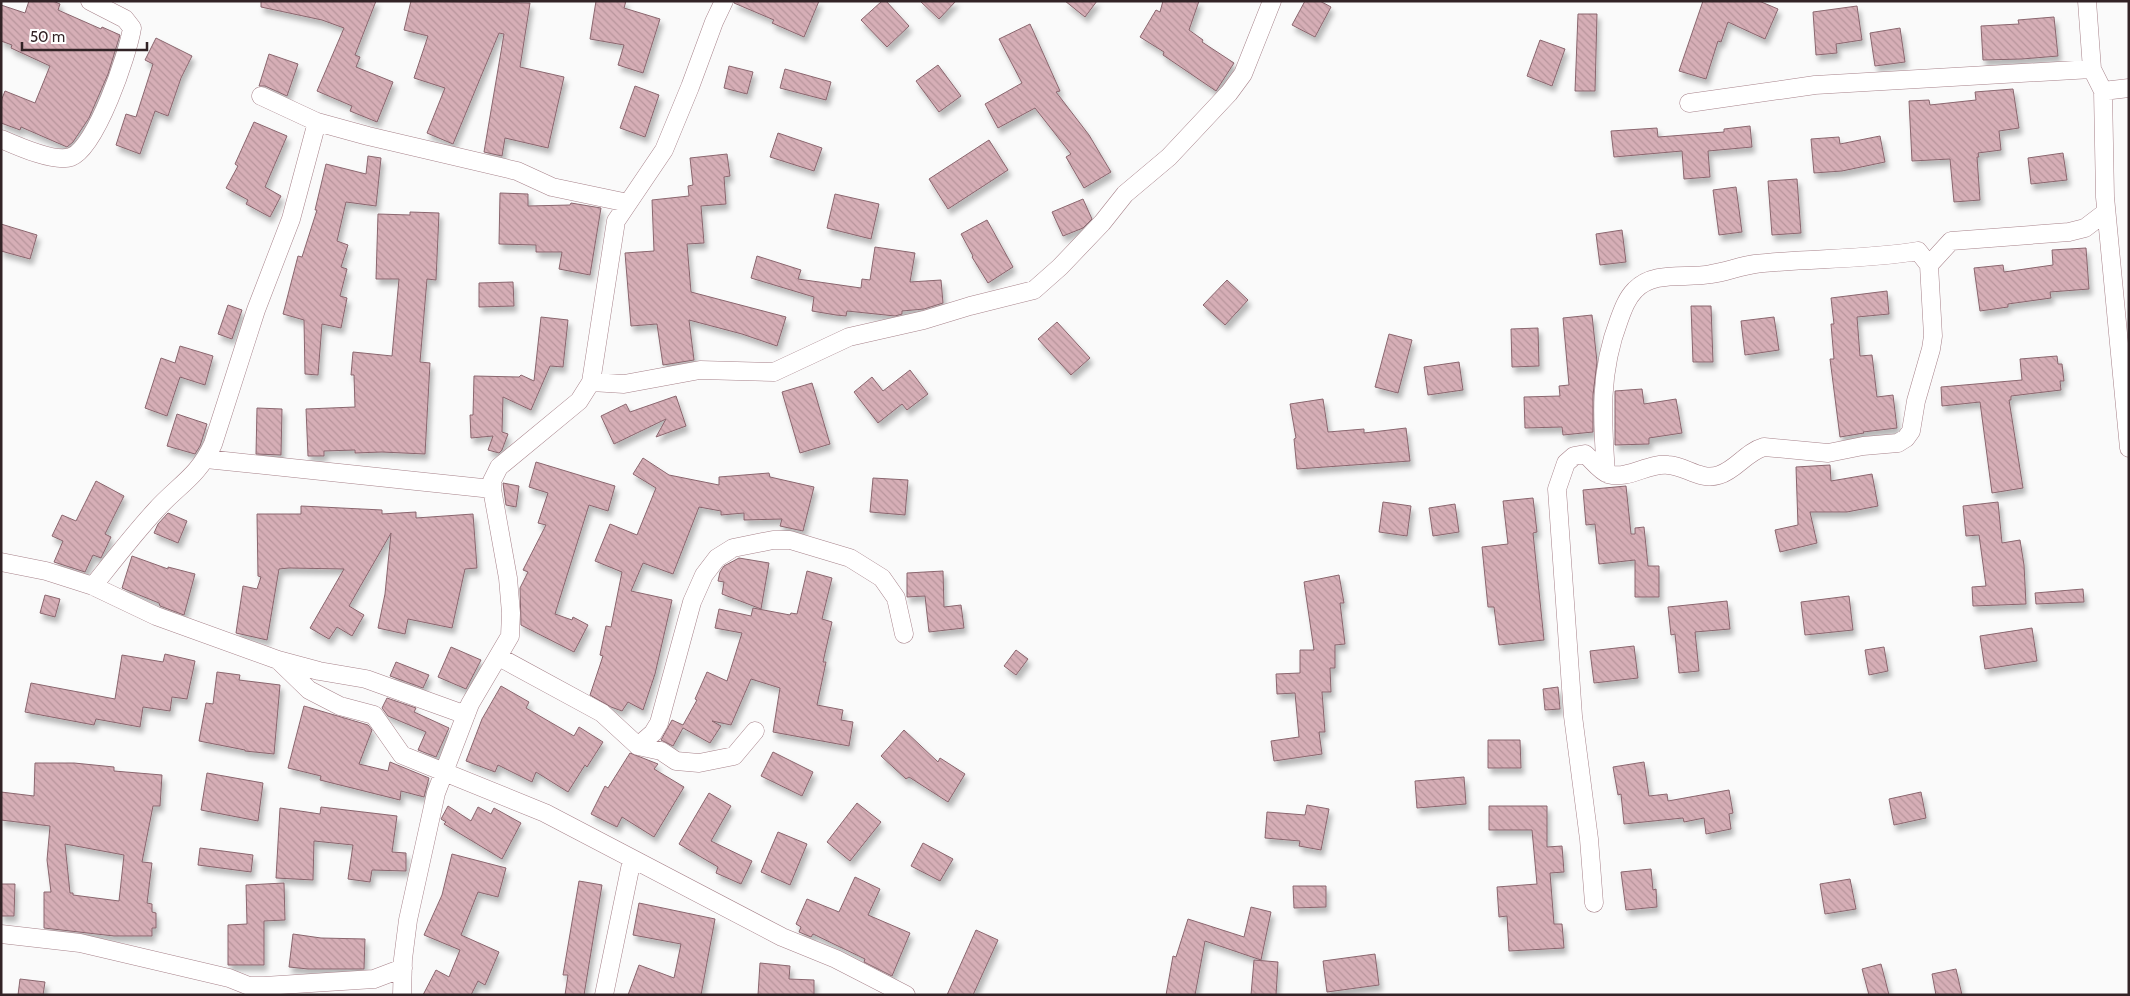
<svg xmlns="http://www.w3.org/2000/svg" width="2130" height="996" viewBox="0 0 2130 996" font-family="Cabin,sans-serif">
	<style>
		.building { fill: url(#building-back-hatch); stroke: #8a666e; fill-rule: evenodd; filter: url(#shadow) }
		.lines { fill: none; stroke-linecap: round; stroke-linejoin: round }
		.minor-casing { stroke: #a7828a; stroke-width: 19 }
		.minor { stroke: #fff; stroke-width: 18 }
	</style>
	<defs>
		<pattern id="building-back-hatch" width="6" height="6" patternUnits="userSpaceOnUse" patternTransform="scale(1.25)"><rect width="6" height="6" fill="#d6aeb6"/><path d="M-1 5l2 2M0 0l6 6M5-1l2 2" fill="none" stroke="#b8959c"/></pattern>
		<filter id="shadow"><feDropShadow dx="3" dy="5.5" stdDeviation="2.5" flood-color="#0004"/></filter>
	</defs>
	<rect width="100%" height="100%" fill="#fafafa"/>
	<!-- building -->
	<path class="building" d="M29 1H53L60 4 58 10 101 29 102 27 120 35 108 74 89 118 73 142 67 147 21 127 20 130 1 123V101L5 91 35 103 50 66 11 48 12 45 1 41V5L25 13Z
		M261 1H376L355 55 360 57 356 67 393 82 377 122 350 111 352 106 317 91 344 28 322 20 261 7Z
		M411 1 530 3 520 67 564 77 548 148 505 138 502 156 484 152 504 34 499 33 453 144 427 133 445 88 414 78 428 36 404 30Z
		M596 1H626L624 8 660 19 643 73 618 65 624 45 590 39Z
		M734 1H819L804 37 772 23 774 20 734 3Z
		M882 1H886L909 26 887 47 861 20Z
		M920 1H956L939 19Z
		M1065 1H1097L1085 17Z
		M1163 1H1199L1189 30 1203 40 1202 42 1234 63 1216 91 1163 55 1164 52 1140 37 1156 10 1160 12Z
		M1305 1H1320L1331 7 1315 37 1292 25Z
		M1703 1H1759L1778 9 1765 39 1728 22 1721 42 1718 41 1706 79 1679 71Z
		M1857 6 1862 40 1836 44 1837 53 1816 55 1813 12Z
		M1578 14H1597L1595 91H1575Z
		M2054 17 2058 56 2022 59 1983 60 1981 26 2019 24 2018 20Z
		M1030 24 1060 91 1056 92 1089 135 1111 172 1084 188 1066 157 1071 154 1035 108 998 128 985 104 1022 83 999 39Z
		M1900 28 1905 62 1875 66 1870 33Z
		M156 38 192 56 181 78 168 116 155 111 140 154 116 145 126 114 136 117 153 64 145 60Z
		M1540 40 1565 49 1552 86 1527 76Z
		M269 54 298 64 287 96 265 86H259Z
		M938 65 961 96 939 112 916 81Z
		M729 66 753 72 747 94 724 88Z
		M785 69 831 82 826 100 780 88Z
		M635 86 659 95 645 137 620 128Z
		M2013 89 2019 128 1999 131 2001 150 1978 153 1979 157H1977L1980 200 1954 202 1950 159 1912 161 1909 101 1929 100 1930 105 1976 100 1975 92Z
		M254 122 287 136 265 187 281 196 270 217 246 204 248 200 226 188 238 166 235 164Z
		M1750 126 1752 147 1708 151 1710 177 1684 179 1682 151 1614 157 1611 131 1657 128 1658 137 1724 132V129Z
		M778 133 822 148 814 171 770 157Z
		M1880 136 1885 162 1842 171 1814 173 1811 139 1839 137 1840 144Z
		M989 140 1008 170 948 209 929 179Z
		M2063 153 2067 180 2031 184 2028 158Z
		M727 154 730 176 724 177 726 204 701 206 704 243 687 244 691 292 786 317 777 346 742 334 689 320 694 360 663 365 657 324 631 326 625 253 654 251 652 200 689 196 688 186 693 185 690 158Z
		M368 156 381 158 376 206 346 202 337 241 348 245 341 267 347 269 340 296 347 298 341 328 322 324 318 375 305 374 304 320 283 314 298 256 302 257 317 210H315L326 164 366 174Z
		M1797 179 1801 233 1772 235 1768 181Z
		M1736 187 1742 232 1719 235 1713 190Z
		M500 193 528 194V206L570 205 571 203 601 208 590 275 559 269 562 252H536V245L499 244Z
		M835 194 879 204 871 239 827 228Z
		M1083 199 1092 219 1083 228 1063 236 1052 212Z
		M410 212 439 213 436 280 427 279 420 362 430 363 425 454 382 452 355 453V450L324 451V456H308L306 409 355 407 354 375H351L353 352 392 356 399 279H376L378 214 410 215Z
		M987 220 1013 267 988 283 972 257 973 256 961 234Z
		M1 224 37 235 30 259 1 251Z
		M1622 230 1626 262 1600 265 1596 234Z
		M875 247 915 253 910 282 941 280 943 303 924 309 902 311V314L895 316 847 311 846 316 836 315 812 311 814 297 751 278 757 256 801 270 798 279 861 288 862 279 870 280Z
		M2086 248 2089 289 2050 292 2051 298 2008 304V307L1980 311 1974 268 2003 265 2004 272 2053 265 2052 250Z
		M1227 280 1248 300 1225 325 1203 305Z
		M513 282 514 306 479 307V283Z
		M1887 291 1889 314 1857 317 1860 356 1872 355 1877 397 1893 395 1897 428 1863 432 1864 433 1840 437 1830 359H1834L1831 324H1834L1831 298Z
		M228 305 242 310 232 339 218 334Z
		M1691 306H1711L1713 362H1693Z
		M1592 315 1597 362 1593 395V432L1563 435 1562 427 1525 428 1524 397 1560 396 1559 386 1569 385 1563 318Z
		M541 317 568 320 563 367 550 366 531 410 503 397 502 432 508 434 502 450 499 453 488 450 493 436 471 438 470 415H473L474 376 519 377 521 375 534 381Z
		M1774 317 1779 350 1745 355 1741 321Z
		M1057 322 1090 358 1071 375 1038 339Z
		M1538 328 1539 366 1512 367 1511 329Z
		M1389 334 1412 340 1398 393 1375 387Z
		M180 346 213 356 205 385 180 377 167 416 145 408 161 358 175 363Z
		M2057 356 2058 364H2062L2064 381H2060L2061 390 2011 396V400H2009L2023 488 1992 493 1980 402 1942 406 1941 387 2022 380 2020 359Z
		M1459 362 1463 390 1428 395 1424 367Z
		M910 370 928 394 907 410 902 404 878 423 854 392 872 377 883 391Z
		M812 383 830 444 800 453 782 392Z
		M1642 389 1644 404 1676 399 1682 433 1649 438V444L1615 445V391Z
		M676 396 686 426 656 437 666 419 614 444 601 416 626 404 630 412Z
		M1323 399 1328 432 1364 429V433L1406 428 1410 461 1297 469 1294 439 1296 438 1290 404Z
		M257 408 282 409 281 455 256 454Z
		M177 414 207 424 200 446 195 454 167 446Z
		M643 458 669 475 719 485V477L769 473 770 477 814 487 803 531 780 526 782 519 744 520V513L721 515V511L699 507 673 574 643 563 631 591 672 600 655 674 643 710 628 702 622 711 611 707 590 695 603 656 600 655 606 626 611 627 622 572 595 561 610 524 637 535 656 488 633 474Z
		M536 462 615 486 608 511 589 505 555 614 572 620 573 617 588 625 574 652 521 625 520 588 528 572 523 570 546 525 538 523 548 493 529 487Z
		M1830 465 1831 481 1872 474 1878 506 1847 512H1810L1817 543 1780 552 1775 530 1798 525 1796 467Z
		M873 478 908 480 905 515 870 512Z
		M96 481 124 496 105 534 111 537 101 558 93 555 85 572 54 562 63 541 52 536 62 515 76 521Z
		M503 483 519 486 516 507 506 505Z
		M1626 486 1631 534H1635V528L1644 527 1648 566H1659V597H1635V560L1599 564 1595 524 1586 525 1583 490Z
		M1533 498 1537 532 1533 533 1544 640 1499 645 1494 607H1488L1482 547 1508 544 1503 501Z
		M1383 502 1411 506 1407 536 1379 532Z
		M1998 502 2002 543 2020 540 2024 565 2026 604 1973 606 1972 587 1986 586 1979 535 1966 536 1963 506Z
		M1455 504 1459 532 1433 536 1429 508Z
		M301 506 382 510V514L416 512V518L473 514 477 568 465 569 452 628 408 619 405 634 378 628 385 594 391 533 349 606 364 615 352 636 337 627 329 639 310 628 344 569 289 568 279 569 267 640 236 633 243 586 257 589 261 577 258 576 257 514H301Z
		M168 513 187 521 178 543 154 533 158 524Z
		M132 556 168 569V567L195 574 184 615 160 606 159 603 122 588Z
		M739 558 769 563 761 609 722 594 724 582 718 581 720 572 724 566Z
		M807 571 832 578 822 619 832 622 823 662H826L817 705 843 710 841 720 853 722 849 746 773 732 780 688 751 679 731 725 712 721 721 726 710 743 683 728 673 746 661 740 672 720 683 725 697 700 695 699 707 672 727 681 742 633 715 628 719 609 751 616 753 608 790 615 791 613 797 614Z
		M943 571 944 607 961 605 964 628 929 632 925 596 907 597V573Z
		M1339 575 1344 603H1340L1345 644 1335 645V668H1330L1331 692H1322L1325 732H1319L1322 754 1274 761 1271 741 1299 737 1295 693 1277 694 1276 674 1300 673V650H1314L1304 582Z
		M2083 589 2084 602 2036 604 2035 593Z
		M45 595 60 599 55 617 40 613Z
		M1849 596 1853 630 1805 635 1801 602Z
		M1727 601 1730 629 1695 632 1699 671 1679 673 1675 634 1671 635 1668 607Z
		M2032 628 2037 661 1985 669 1980 636Z
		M1634 646 1638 678 1594 683 1590 651Z
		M451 647 481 660 466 689 438 677Z
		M1884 647 1888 671 1869 675 1865 650Z
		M1016 650 1028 659 1016 675 1004 666Z
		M165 654 195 661 187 699 172 697 170 711 143 707 140 727 96 719 94 725 25 712 31 683 115 699 122 655 163 662Z
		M396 662 429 675 423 688 390 676Z
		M217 672 240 675 239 680 280 685 274 754 245 751V750L199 741 206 703 213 704Z
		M501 686 529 702 526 708 574 736 579 727 603 742 587 767 585 765 568 792 536 772 532 782 498 765 495 772 466 761 482 719Z
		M1558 687 1560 709 1545 710 1543 689Z
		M387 698 416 708 414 712 449 728 436 757 418 750 426 732 388 716 382 708Z
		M304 706 368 725 372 730 359 764 388 771 390 762 429 778 424 797 401 791 400 800 320 780 321 776 288 768Z
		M904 730 938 762 940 758 965 774 948 802 909 777 906 779 881 756Z
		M1488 740H1520L1521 768H1488Z
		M773 752 813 772 802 796 761 776Z
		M630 753 658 764 654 769 684 787 654 837 622 817 617 827 591 814 605 786 608 788Z
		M1644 762 1649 796 1667 794 1668 801 1729 790 1733 813 1729 814 1731 829 1706 834 1704 818 1684 822 1683 818 1624 824 1621 794 1618 795 1613 767Z
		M35 763H74L114 767V771L162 775 160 806H153L142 862 152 863 147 903 152 904V912L156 913V928H152V936H114L44 928V892H51L47 860 50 826 1 820V792L34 796ZM65 844 124 855 119 901 73 895V893H70Z
		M207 773 263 783 258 821 201 810Z
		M1464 777 1466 804 1417 808 1415 781Z
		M1921 792 1926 818 1894 825 1889 799Z
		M709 793 731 806 711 841 752 861 741 884 716 873 718 867 679 844Z
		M857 803 881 822 850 861 827 842Z
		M1307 805 1329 809 1321 850 1299 846 1300 841 1265 838 1267 812 1305 815Z
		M448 806 471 821 478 807 491 814 494 808 521 823 502 859 444 824 446 822 441 819Z
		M1489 806H1547V847L1562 846 1564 872 1550 873 1554 924H1562L1564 948 1509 951 1507 916 1499 917 1497 887 1537 884 1532 830H1489Z
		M321 807 397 816 392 852 406 853V871L372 870 370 882 348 879 353 845 314 841 313 880 276 878 280 808 320 814Z
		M778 832 807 844 790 885 761 872Z
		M923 843 953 859 940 881 911 866Z
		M200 848 253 855 251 872 198 865Z
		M452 854 506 868 498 897 478 892 461 935 499 952 485 985 478 981 471 995H423L436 970 449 977 460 950 424 935 442 895Z
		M1651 869 1653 890 1656 889 1657 907 1626 910 1621 872Z
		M855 877 880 889 868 915 910 933 892 976 864 962 865 959 813 934 811 937 799 932 801 927 796 924 807 899 839 912Z
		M1850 879 1856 909 1825 914 1820 884Z
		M579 881 602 885 584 995H565L568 975H563Z
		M284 883 285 920 264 921V965H228V925L247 924 246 885Z
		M1 884H15L14 916H1Z
		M1293 886H1326V907L1294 908Z
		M639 903 715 919 701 995H628L639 965 674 978 681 944 633 935Z
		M1251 907 1271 912 1261 960 1205 941 1195 995H1166L1173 956 1176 957 1188 919 1244 937Z
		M976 930 998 940 973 995H947Z
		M293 934 321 938 365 939 364 969H308L289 967Z
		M1375 954 1379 985 1327 992 1323 961Z
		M1254 960 1278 962 1276 995H1251Z
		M760 963 790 966 789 979 814 980V995H758Z
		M1881 964 1889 995H1869L1862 969Z
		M1956 969 1962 995H1936L1932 974Z
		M20 979 45 982 43 995H18Z"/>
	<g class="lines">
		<defs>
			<path id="minor" d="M2087 1 2092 69 2103 91 2105 197 2129 448
				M2103 91 2129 88
				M261 96 317 122 368 136 517 171 552 187 628 203
				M1689 103 1815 85 2092 69
				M1 139C17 146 55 163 71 157 96 148 128 54 132 28L125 19 90 1
				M591 382 624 384 700 370 774 372 849 337 924 320 970 306 1034 290 1060 267 1102 223 1125 194 1169 157 1229 93 1243 74 1272 1
				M206 459 492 489
				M1606 473C1602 419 1599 372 1619 320 1623 309 1627 298 1635 290 1654 270 1686 279 1711 274 1726 272 1740 266 1755 264 1809 258 1864 260 1918 251L1929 265 1951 241 2069 232 2085 228 2106 212
				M1 562 46 571 93 586 156 616 278 660 319 671 366 679 466 715
				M93 586C113 561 133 535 155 511 177 486 198 477 213 444L256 310 291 219 317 122
				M499 657 602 713 638 746 661 751 676 761 699 763 734 756 755 731
				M278 660 309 690 340 706 374 715 402 755 545 813 782 937 836 959 906 995
				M638 746 653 733 659 723 692 602 704 575 717 558 733 548 773 540H790L850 558 882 578 896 598 904 634
				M1594 903 1589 839 1573 716 1557 489 1566 463 1574 456 1585 454C1592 460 1600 471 1608 474 1629 480 1647 463 1668 465 1686 466 1700 481 1719 475 1736 470 1746 452 1764 447L1828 453 1863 446 1898 443 1906 438 1911 431 1916 401 1931 349 1933 336 1929 265
				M1 934 80 943 229 978 249 986H264L374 979 403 968
				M402 995 403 959 408 920 436 793 470 704 510 636 511 613 508 578 492 489V481L499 467 579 401 591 382 616 221 664 150 690 87 714 22 724 1
				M604 995 632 859"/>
		</defs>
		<!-- minor casing -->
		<use href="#minor" class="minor-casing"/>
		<!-- minor -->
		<use href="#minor" class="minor"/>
	</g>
	<!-- border -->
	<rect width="2130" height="996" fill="none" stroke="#322326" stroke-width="5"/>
	<!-- scale -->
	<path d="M22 42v8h125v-8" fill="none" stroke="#322326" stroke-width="2.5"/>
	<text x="30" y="42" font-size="15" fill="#322326" stroke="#ffffff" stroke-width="4" paint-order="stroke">50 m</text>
</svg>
